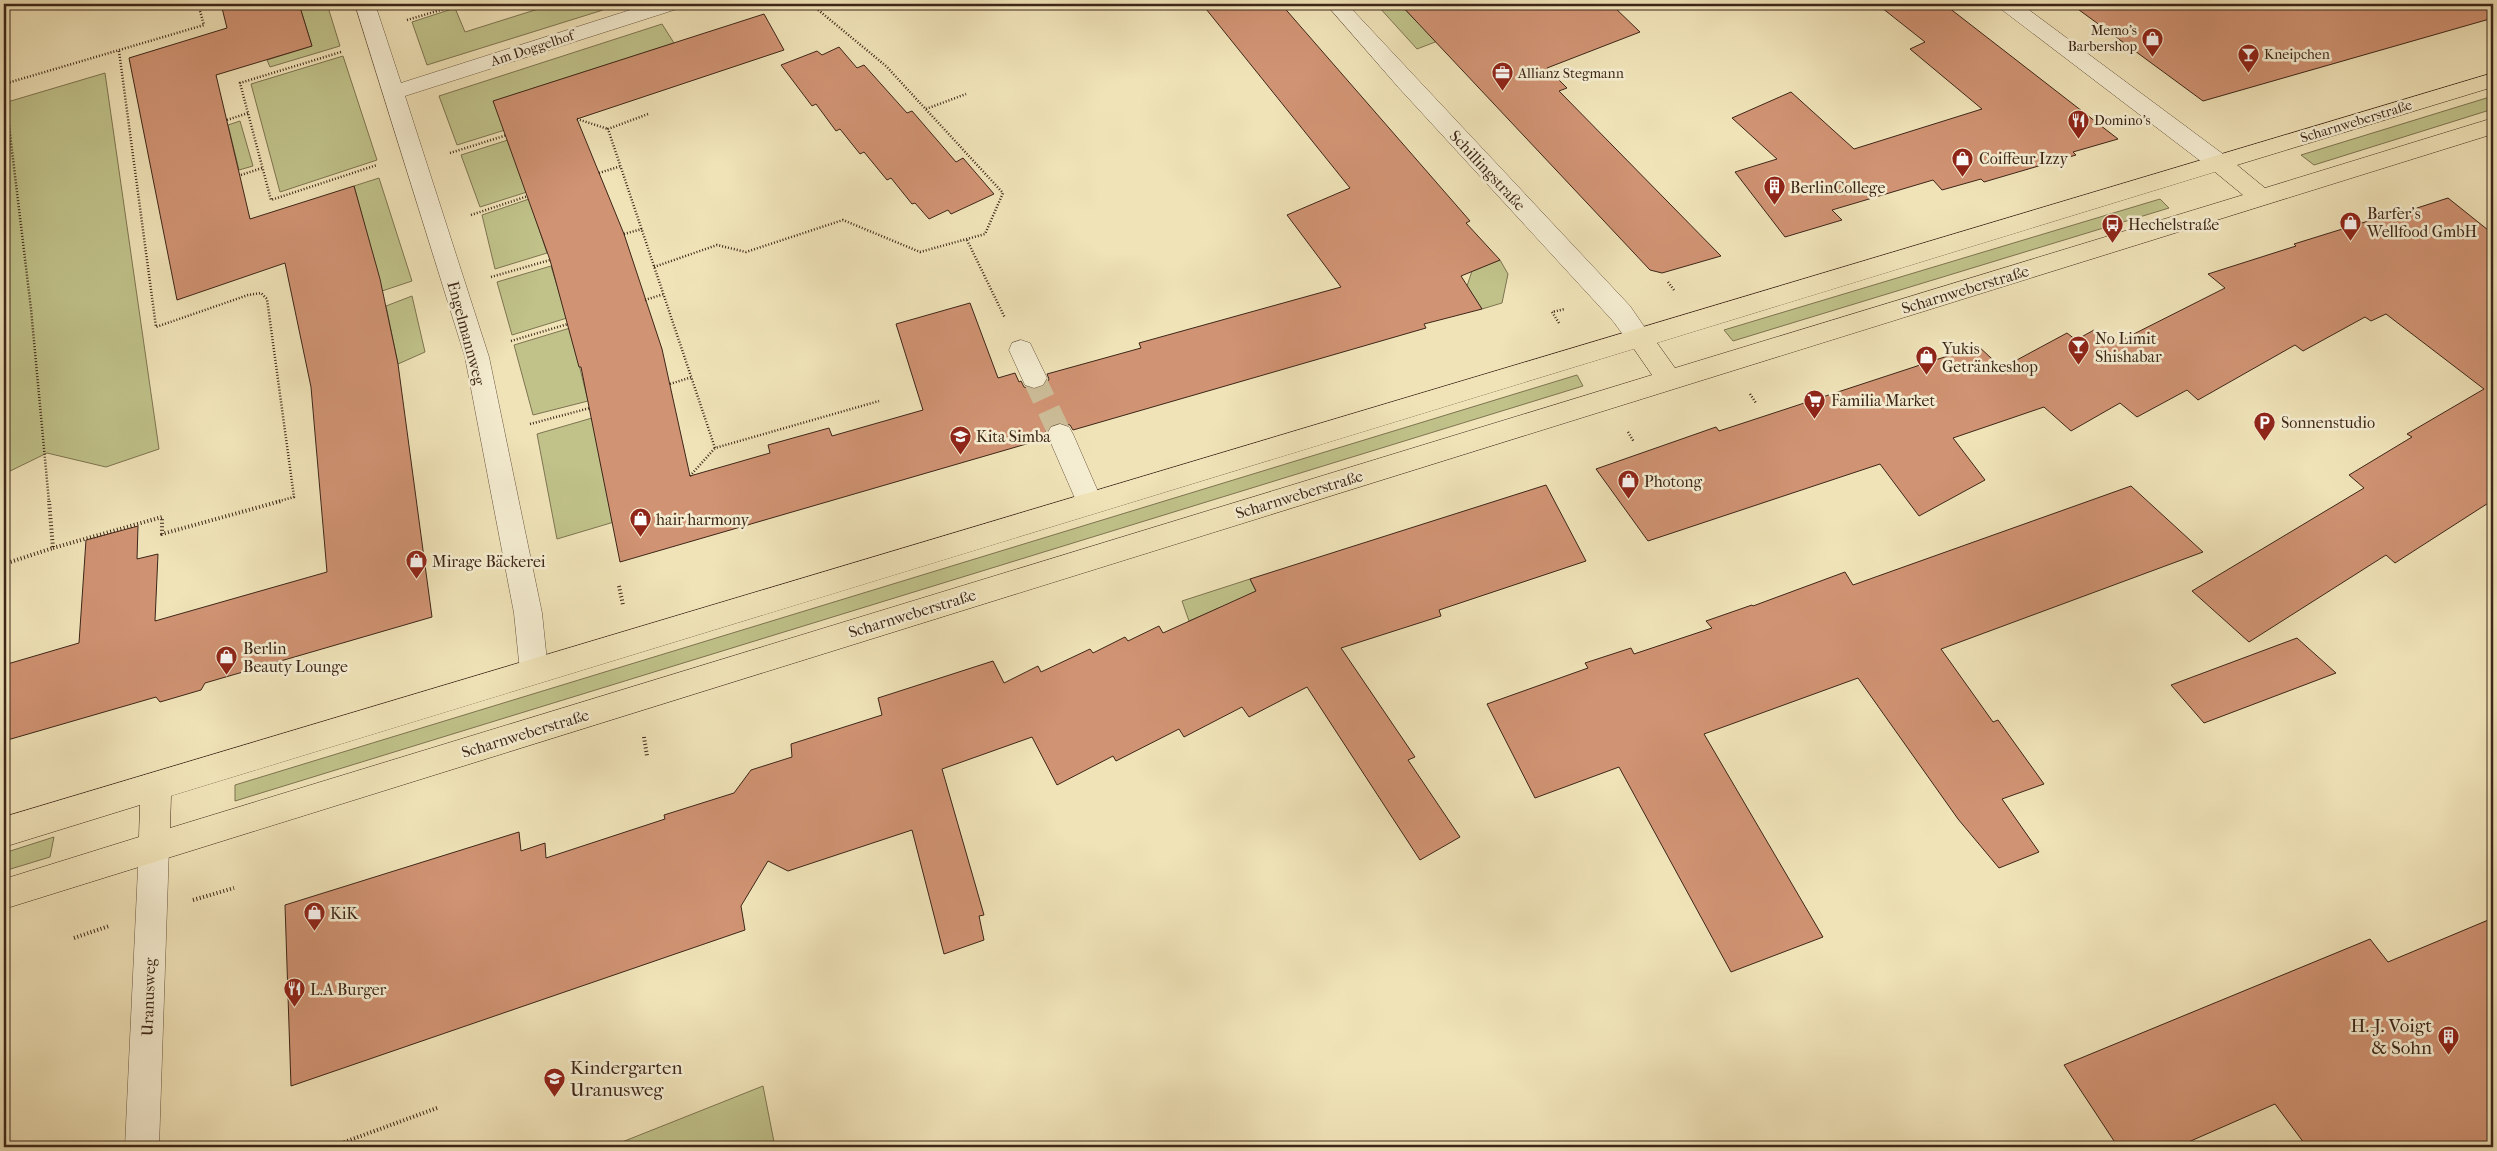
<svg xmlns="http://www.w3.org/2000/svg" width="2497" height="1151" viewBox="0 0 2497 1151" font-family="'IM FELL French Canon',serif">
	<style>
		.green { fill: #c0c28a; stroke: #7e7451 }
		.building { fill: #d09373; stroke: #3d2618 }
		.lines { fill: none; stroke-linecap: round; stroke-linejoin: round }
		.minor-tunnel { stroke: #ccbd98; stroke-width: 23; stroke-dasharray: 23 12; stroke-linecap: butt }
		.minor-casing { stroke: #6a5540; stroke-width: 1 }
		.major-casing { stroke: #3d2618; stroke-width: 1 }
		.path-far1 { stroke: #3d2618; stroke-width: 2.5; stroke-dasharray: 1 2; stroke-linecap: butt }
		.path { stroke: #3d2618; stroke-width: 4; stroke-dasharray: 1 2.5; stroke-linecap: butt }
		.minor { fill: #f5edd1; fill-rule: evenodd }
		.major { fill: #f0e3b8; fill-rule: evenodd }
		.labels { text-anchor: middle; stroke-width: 5; stroke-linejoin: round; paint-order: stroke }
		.far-poi-label { font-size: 14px; fill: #3d2618; stroke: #f5edd1; text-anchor: start }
		.far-street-label { font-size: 14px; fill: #3d2618; stroke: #f5edd1 }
		.poi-label { font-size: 16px; fill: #3d2618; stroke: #f5edd1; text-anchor: start }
		.street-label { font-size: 16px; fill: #3d2618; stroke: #f5edd1 }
		.near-poi-label { font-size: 19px; fill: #3d2618; stroke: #f5edd1; text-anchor: end }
	</style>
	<rect width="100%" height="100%" fill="#f0e3b8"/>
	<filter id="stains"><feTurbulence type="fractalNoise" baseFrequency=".004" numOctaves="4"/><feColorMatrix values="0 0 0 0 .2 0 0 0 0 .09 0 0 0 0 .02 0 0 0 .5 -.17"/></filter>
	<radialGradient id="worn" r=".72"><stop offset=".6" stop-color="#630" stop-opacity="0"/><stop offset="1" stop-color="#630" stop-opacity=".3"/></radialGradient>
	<!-- green -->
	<path class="green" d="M299 4H327L340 46 270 67 267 60 312 46Z
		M554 4H601L603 10 427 65 412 22 455 8 465 32Z
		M1383 4H1400L1417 22 1425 19 1443 39 1417 49 1378 6Z
		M662 24 674 43 494 101 505 130 457 145 439 96Z
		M343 56 377 160 280 192 251 84Z
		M105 73 159 449 106 467 47 453 4 474V103Z
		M2493 96V109L2314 165 2301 155Z
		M240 121 253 166 239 170 228 125Z
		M508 140 527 192 480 207 461 155Z
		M379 178 412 281 382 291 354 186Z
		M529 199 547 253 495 269 482 215Z
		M2160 199 2169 208 1733 341 1724 330Z
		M1500 260 1508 274 1502 303 1482 309 1467 286 1472 271Z
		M551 266 567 318 512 335 497 282Z
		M412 296 425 352 398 364 386 306Z
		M570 328 588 401 533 415 514 345Z
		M1577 375 1583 386 235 801V785Z
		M592 418 614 522 557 539 537 434Z
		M1250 579 1258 595 1223 613 1219 608 1189 621 1182 601Z
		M54 837 50 857 4 871V853Z
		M763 1086 775 1147H612V1146Z"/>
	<!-- building -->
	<path class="building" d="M221 4H299L312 46 216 75 250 219 354 186 380 279 398 364 432 617 205 683 201 690 160 702 156 697 4 741V665L79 643 86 540 138 526 137 559 158 554 155 621 327 572 311 387 285 263 177 300 129 58 227 28Z
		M1202 4H1281L1470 221 1466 223 1500 260 1461 276 1482 309 1424 324 1426 328 1073 430 1070 425 1059 422 1049 426 1045 433 1047 438 620 562 581 367H579L550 260 493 101 764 14 784 50 577 119 624 234 662 349 690 476 770 453 768 445 829 428 832 436 923 410 896 324 970 303 998 378 1015 373 1019 382 1021 381 1024 387 1035 390 1045 386 1049 379 1047 374 1141 348 1139 343 1341 287 1287 215 1350 188Z
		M1400 4H1611L1640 32 1547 68 1567 88 1559 91 1721 256 1662 273 1650 270Z
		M1877 4H1944L2118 139 2073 152 2076 155 1984 182 1981 179 1942 190 1933 180 1832 210 1842 220 1785 237 1735 172 1777 159 1732 118 1791 92 1854 149 1982 109 1910 49 1925 42Z
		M2071 4H2493V18L2203 101Z
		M839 47 857 68 864 65 907 113 912 111 956 162 963 158 994 194 951 214 948 210 929 219 915 203 912 204 891 178 887 180 864 152 860 154 840 129 836 131 816 104 812 106 781 65 817 51 822 55Z
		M2448 198 2493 234V500L2395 563 2386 555 2249 642 2192 591 2364 488 2349 475 2412 437 2407 434 2484 389 2386 314 2371 321 2365 317 2303 351 2295 345 2198 400 2187 390 2137 417 2120 403 2071 431 2044 407 1953 438 1985 480 1919 516 1880 464 1648 541 1596 469 1716 427 1719 431 1978 346 2002 368 2067 333 2076 340 2094 330 2112 345 2225 288 2208 274 2296 246 2294 244 2381 217 2383 219Z
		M1546 485 1586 561 1439 610 1441 616 1341 648 1415 757 1408 760 1460 837 1420 860 1307 687 1249 717 1242 707 1184 737 1179 729 1116 761 1113 756 1057 785 1032 737 942 769 984 915 979 916 984 940 944 954 912 830 788 871 768 861 741 906 745 930 291 1086 285 905 519 832 521 851 545 843 546 858 665 819 664 815 734 793 751 770 792 757 791 744 882 715 878 698 993 661 1004 683 1038 666 1041 672 1090 649 1093 653 1125 637 1128 641 1159 626 1163 633 1256 591 1250 579Z
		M2131 486 2203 552 1941 649 1993 722 1998 720 2044 784 2002 799 2039 852 1999 868 1958 819 1858 678 1704 734 1823 937 1731 972 1619 767 1535 798 1487 704 1588 668 1585 663 1631 648 1634 654 1712 628 1706 621 1752 605 1753 606 1845 572 1853 585Z
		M2297 638 2336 673 2204 723 2171 685Z
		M2493 918V1147H2307L2275 1104 2177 1147H2118L2064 1065 2370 939 2388 962Z"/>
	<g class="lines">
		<!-- minor-tunnel -->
		<path class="minor-tunnel" d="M1034 378 1060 434"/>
		<defs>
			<path id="minor" d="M355 4H375L401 83 649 4H680L677 9 405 96 489 357 542 613 548 671 544 680 534 684 524 680 520 671 514 613 465 357Z
				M1326 4H1347L1630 306 1652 338 1649 345C1630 351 1623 333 1612 320L1399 88Z
				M1998 4H2021L2227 157 2230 163 2227 169 2219 171 2211 169 2001 9Z
				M1021 340 1030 343 1047 378 1043 385 1034 388 1025 385 1009 350 1012 343Z
				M1060 424 1069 427 1073 434 1103 503 1099 511 1090 514 1081 511 1077 503 1047 434 1051 427Z
				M154 832 165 837 169 847 159 1147H125L139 847 143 837Z"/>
			<path id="major" d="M2493 73V87L2237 165 2265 188 2493 118V134L4 909V879L139 837 140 805 4 847V817ZM2215 172 2243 195 1675 368 1657 343ZM1634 349 1652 375 170 828 171 796Z"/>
		</defs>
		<!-- minor casing -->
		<use href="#minor" class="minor-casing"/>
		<!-- major casing -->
		<use href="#major" class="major-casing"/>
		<!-- path-far1 -->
		<path class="path-far1" d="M407 20 454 6
			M119 51 156 327 248 295 261 293 267 299 294 497 276 502
			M341 52 240 83 271 200 377 165
			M4 84 31 309 49 502
			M4 84 204 25 198 4
			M926 109 966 94
			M648 114 608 129 715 448 879 401
			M577 119 608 129
			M227 120 248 113
			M450 153 507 135
			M599 173 621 166
			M241 175 262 168
			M471 215 528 196
			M624 234 642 229
			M967 240 1005 318
			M654 267 717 245 746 252 843 220 920 252 985 234 1003 193 886 66 811 4
			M491 277 550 260
			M1668 282 1674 290
			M645 300 664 294
			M1559 323 1552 312 1565 309
			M511 341 568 324
			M670 384 692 377
			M1750 394 1756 403
			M530 424 590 408
			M1628 432 1634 442
			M690 476 715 448"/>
		<!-- path -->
		<path class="path" d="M53 548 162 517V534L281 501
			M4 564 53 548 49 501
			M619 586 623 605
			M644 737 647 756
			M193 900 234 888
			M74 938 109 926
			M331 1147 437 1108"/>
		<!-- minor -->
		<use href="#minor" class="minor"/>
		<!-- major -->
		<use href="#major" class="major"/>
	</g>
	<!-- icons -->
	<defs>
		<symbol id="shop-pin" viewBox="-11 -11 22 30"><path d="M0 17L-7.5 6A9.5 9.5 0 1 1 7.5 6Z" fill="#8f2418" stroke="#f5edd1"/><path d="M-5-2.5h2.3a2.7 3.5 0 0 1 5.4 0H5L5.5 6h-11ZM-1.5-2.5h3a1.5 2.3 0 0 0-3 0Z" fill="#fff"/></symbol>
		<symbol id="bar-pin" viewBox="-11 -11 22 30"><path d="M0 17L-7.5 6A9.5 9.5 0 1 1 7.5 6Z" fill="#8f2418" stroke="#f5edd1"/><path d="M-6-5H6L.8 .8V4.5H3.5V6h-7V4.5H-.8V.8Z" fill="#fff"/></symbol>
		<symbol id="office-pin" viewBox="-11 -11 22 30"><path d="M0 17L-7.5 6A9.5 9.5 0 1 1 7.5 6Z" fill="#8f2418" stroke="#f5edd1"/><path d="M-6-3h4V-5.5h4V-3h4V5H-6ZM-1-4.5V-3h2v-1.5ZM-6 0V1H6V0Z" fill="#fff"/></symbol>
		<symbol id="restaurant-pin" viewBox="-11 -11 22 30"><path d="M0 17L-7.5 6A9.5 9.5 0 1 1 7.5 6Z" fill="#8f2418" stroke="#f5edd1"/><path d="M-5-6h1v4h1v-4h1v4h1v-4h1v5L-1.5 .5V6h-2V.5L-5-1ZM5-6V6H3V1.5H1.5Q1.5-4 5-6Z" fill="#fff"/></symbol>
		<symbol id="building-pin" viewBox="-11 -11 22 30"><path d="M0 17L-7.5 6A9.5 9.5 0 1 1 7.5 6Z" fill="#8f2418" stroke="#f5edd1"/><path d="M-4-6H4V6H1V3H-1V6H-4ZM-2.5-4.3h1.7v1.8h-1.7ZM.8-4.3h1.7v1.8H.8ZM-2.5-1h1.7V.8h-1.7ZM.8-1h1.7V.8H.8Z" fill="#fff"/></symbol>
		<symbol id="bus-pin" viewBox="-11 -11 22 30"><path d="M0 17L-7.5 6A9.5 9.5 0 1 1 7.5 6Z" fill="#8f2418" stroke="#f5edd1"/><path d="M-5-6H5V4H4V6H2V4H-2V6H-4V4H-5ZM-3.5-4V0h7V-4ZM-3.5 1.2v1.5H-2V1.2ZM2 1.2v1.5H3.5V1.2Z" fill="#fff"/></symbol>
		<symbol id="supermarket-pin" viewBox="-11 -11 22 30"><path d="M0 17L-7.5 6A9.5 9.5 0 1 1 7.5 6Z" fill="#8f2418" stroke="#f5edd1"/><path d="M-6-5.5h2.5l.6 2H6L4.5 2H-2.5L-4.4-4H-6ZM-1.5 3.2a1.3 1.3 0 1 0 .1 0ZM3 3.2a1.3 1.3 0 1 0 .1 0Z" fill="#fff"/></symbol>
		<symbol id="parking-pin" viewBox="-11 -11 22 30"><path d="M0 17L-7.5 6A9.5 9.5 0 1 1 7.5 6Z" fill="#8f2418" stroke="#f5edd1"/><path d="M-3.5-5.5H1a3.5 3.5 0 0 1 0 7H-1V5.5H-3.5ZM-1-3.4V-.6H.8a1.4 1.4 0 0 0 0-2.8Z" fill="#fff"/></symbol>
		<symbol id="school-pin" viewBox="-11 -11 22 30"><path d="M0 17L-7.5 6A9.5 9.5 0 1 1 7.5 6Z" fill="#8f2418" stroke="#f5edd1"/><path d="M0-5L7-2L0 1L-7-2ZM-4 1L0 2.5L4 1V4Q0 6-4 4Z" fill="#fff"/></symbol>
	</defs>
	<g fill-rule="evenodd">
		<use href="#shop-pin" x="2140" y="26" width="25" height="34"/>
		<use href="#bar-pin" x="2236" y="42" width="25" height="34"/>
		<use href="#office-pin" x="1490" y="60" width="25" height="34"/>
		<use href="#restaurant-pin" x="2066" y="108" width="25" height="34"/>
		<use href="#shop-pin" x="1950" y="146" width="25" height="34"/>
		<use href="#building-pin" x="1762" y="174" width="25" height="34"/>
		<use href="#shop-pin" x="2338" y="210" width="25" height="34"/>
		<use href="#bus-pin" x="2100" y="212" width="25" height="34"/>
		<use href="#bar-pin" x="2066" y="334" width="25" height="34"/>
		<use href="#shop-pin" x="1914" y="344" width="25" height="34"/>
		<use href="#supermarket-pin" x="1802" y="388" width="25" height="34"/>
		<use href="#parking-pin" x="2252" y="410" width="25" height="34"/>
		<use href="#school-pin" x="948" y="424" width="25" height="34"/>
		<use href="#shop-pin" x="1616" y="468" width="25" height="34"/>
		<use href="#shop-pin" x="628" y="506" width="25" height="34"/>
		<use href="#shop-pin" x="404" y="548" width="25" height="34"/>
		<use href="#shop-pin" x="214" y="644" width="25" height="34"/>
		<use href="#shop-pin" x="302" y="900" width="25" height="34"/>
		<use href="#restaurant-pin" x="282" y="976" width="25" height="34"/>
		<use href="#building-pin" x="2436" y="1024" width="25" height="34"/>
		<use href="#school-pin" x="542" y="1066" width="25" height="34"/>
	</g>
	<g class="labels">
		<!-- far-poi labels -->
		<g class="far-poi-label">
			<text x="2137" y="35" text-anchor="end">Memo's<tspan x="2137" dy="16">Barbershop</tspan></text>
			<text x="2264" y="59">Kneipchen</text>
			<text x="1518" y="78">Allianz Stegmann</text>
			<text x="2094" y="125">Domino's</text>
		</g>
		<!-- far-street labels -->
		<g class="far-street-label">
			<text transform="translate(532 48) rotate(-18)" y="5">Am Doggelhof</text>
			<text transform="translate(2356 121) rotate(-17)" y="5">Scharnweberstraße</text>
		</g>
		<!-- poi labels -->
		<g class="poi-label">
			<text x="1979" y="164">Coiffeur Izzy</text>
			<text x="1790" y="193">BerlinCollege</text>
			<text x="2367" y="219">Barfer's<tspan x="2367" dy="18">Wellfood GmbH</tspan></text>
			<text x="2128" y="230">Hechelstraße</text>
			<text x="2095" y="344">No Limit<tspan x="2095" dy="18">Shishabar</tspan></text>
			<text x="1942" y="354">Yukis<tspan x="1942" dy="18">Getränkeshop</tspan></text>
			<text x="1831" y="406">Familia Market</text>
			<text x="2281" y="428">Sonnenstudio</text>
			<text x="976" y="442">Kita Simba</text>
			<text x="1644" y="487">Photong</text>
			<text x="656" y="525">hair harmony</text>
			<text x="432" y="567">Mirage Bäckerei</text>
			<text x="243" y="654">Berlin<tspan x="243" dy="18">Beauty Lounge</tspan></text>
			<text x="330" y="919">KiK</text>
			<text x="310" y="995">L.A Burger</text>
		</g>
		<!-- street labels -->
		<g class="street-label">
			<text transform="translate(1488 170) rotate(47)" y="6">Schillingstraße</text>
			<text transform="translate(1965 289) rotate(-17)" y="6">Scharnweberstraße</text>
			<text transform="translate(467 333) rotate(75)" y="6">Engelmannweg</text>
			<text transform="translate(1299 494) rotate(-17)" y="6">Scharnweberstraße</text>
			<text transform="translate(912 613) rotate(-17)" y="6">Scharnweberstraße</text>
			<text transform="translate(525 733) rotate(-17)" y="6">Scharnweberstraße</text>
			<text transform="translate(148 997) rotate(-88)" y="6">Uranusweg</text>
		</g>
		<!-- near-poi labels -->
		<g class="near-poi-label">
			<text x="2432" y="1032">H.-J. Voigt<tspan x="2432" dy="22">&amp; Sohn</tspan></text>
			<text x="570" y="1074" text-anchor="start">Kindergarten<tspan x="570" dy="22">Uranusweg</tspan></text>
		</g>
	</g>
	<!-- margin -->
	<rect width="2497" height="1151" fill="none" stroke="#f0e3b8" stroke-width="20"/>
	<rect x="5" y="5" width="2487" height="1141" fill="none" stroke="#3d2618" stroke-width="2.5"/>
	<rect x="10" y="10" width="2477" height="1131" fill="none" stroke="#3d2618"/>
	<rect width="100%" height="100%" filter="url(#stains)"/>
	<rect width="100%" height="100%" fill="url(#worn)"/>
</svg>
